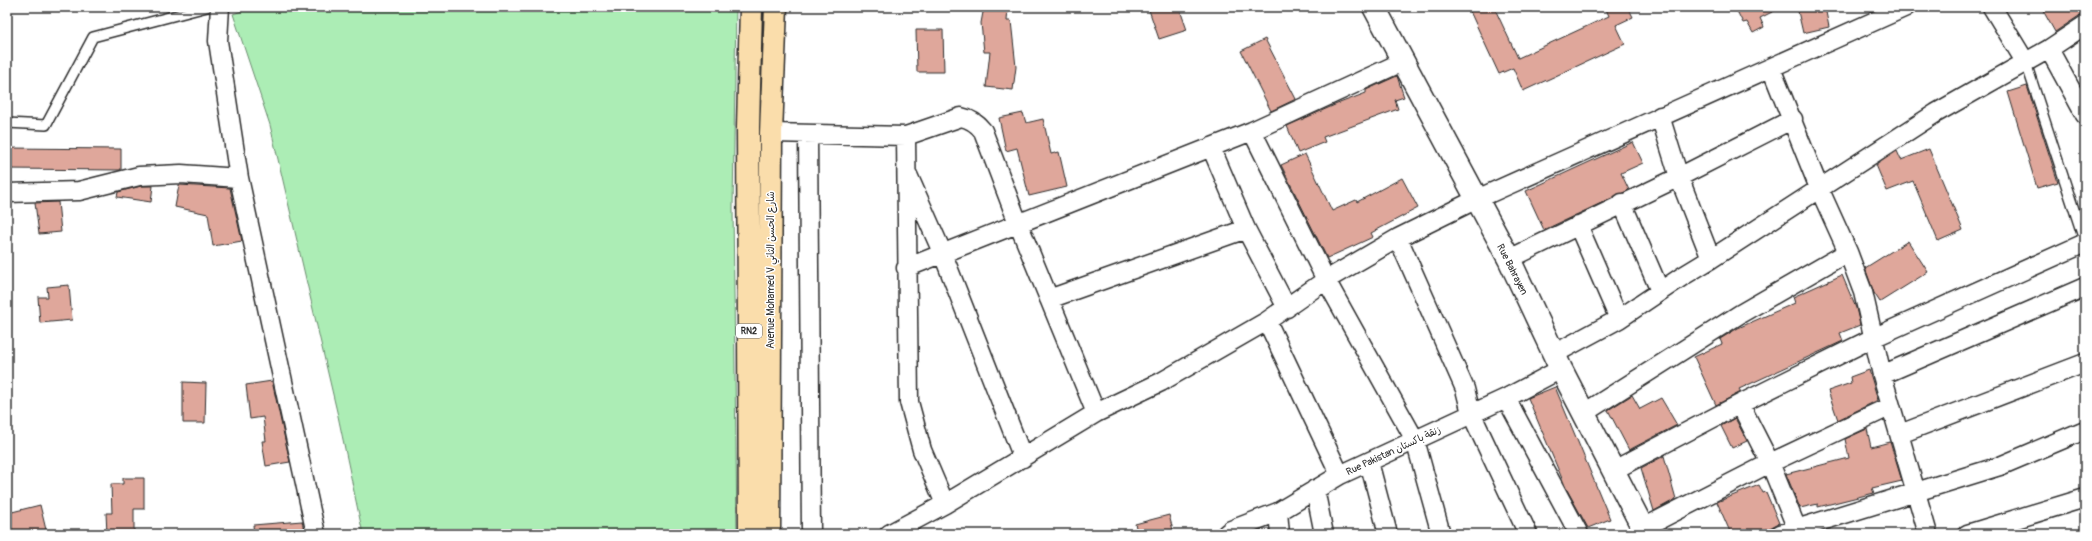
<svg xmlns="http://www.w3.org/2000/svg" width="2092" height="541" viewBox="0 0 2092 541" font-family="Pangolin,'Playpen Sans Arabic',sans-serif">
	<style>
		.green { fill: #acedb5; stroke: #6c8c70 }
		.building { fill: #dfa79b; stroke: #2b2b2b }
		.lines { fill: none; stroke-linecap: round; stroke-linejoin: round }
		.service-casing { stroke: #2b2b2b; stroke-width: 12 }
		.minor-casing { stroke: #2b2b2b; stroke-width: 21 }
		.tertiary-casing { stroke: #2b2b2b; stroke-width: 25 }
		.trunk-casing { stroke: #2b2b2b; stroke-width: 25 }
		.service { stroke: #fff; stroke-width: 9 }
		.minor { stroke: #fff; stroke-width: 18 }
		.tertiary { stroke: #fff; stroke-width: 22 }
		.trunk { stroke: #faddab; stroke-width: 22 }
		.labels { text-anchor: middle; stroke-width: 3; stroke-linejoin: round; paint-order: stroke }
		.shield { fill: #fff; stroke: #6b6b6b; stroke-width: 1 }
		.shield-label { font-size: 9px; font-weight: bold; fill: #2b2b2b }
		.street-label { font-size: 10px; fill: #2b2b2b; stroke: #fff }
	</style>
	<rect width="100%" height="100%" fill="#fff"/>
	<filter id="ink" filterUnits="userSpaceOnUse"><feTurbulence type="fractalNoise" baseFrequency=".025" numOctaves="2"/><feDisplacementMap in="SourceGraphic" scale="8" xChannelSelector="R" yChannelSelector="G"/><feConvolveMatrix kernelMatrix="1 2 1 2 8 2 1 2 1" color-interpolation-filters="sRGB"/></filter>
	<g filter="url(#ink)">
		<!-- green -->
		<path class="green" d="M254 7H736L733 208 737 534H363L338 416 270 125 233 14Z"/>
		<!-- building -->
		<path class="building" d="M984 7H1008L1007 21H1011L1016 67 1013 90 986 87 990 52H984L981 23Z
			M1148 7H1179L1187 30 1159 39Z
			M1468 7H1494L1518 58 1609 16 1605 7H1628L1633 17 1616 25 1625 44 1523 91 1513 68 1499 74Z
			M1735 7H1782L1760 18 1764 27 1753 33 1747 22 1743 23Z
			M1797 7H1825L1829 27 1803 33Z
			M2041 7H2085V15L2079 16 2055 32Z
			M916 30H943L944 72H917Z
			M1265 39 1296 99 1271 111 1241 51Z
			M1397 76 1404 97 1395 100 1398 109 1323 137 1325 142 1298 153 1287 126 1337 104 1366 93V90Z
			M2027 86 2058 182 2037 188 2008 92Z
			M1023 113 1026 123 1043 119 1051 154 1059 152 1067 187 1029 196 1017 148 1006 151 999 118Z
			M1633 142 1643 163 1621 173 1629 190 1544 230 1526 191Z
			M7 148 121 149V170L7 169Z
			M1929 149 1963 230 1938 241 1913 181 1887 191 1876 165 1897 151 1901 160Z
			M1305 154 1332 211 1356 200 1357 202 1402 178 1418 208 1371 233 1373 237 1327 258 1281 165Z
			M179 185 230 188 242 241 213 246 208 214 175 207Z
			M141 186H153L151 202 117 197 118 192Z
			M58 202 61 232 39 234 35 203Z
			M1908 241 1928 272 1880 302 1874 293 1865 268Z
			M1842 275 1856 308 1860 325 1840 333 1843 341 1739 389 1741 392 1716 405 1694 357 1722 344 1720 339 1738 328 1795 303 1793 297Z
			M69 285 72 320 40 323 38 297H48L47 287Z
			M1869 370 1878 400 1838 420 1828 391 1851 383 1850 377Z
			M272 381 290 462 266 466 262 441H266L263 417 250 419 246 385Z
			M183 382 206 383 205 423H183Z
			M1555 387 1610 519 1588 528 1566 488 1528 398Z
			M1632 395 1640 409 1661 398 1677 425 1629 450 1608 410Z
			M1735 418 1747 441 1732 448 1721 426Z
			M1867 429 1871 447 1890 442 1902 481 1872 488 1874 493 1818 507V504L1800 508 1786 474 1849 458 1845 439Z
			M1664 456 1676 499 1654 511 1641 468Z
			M123 478H144V509H134V534H107L106 513H112L111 484H123Z
			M1759 485 1763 493 1766 492 1779 523 1758 534H1731L1717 502Z
			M40 505 47 534H13L8 513Z
			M1169 515 1174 534H1138L1135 524Z
			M302 521 305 534H254L253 525Z"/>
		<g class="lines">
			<defs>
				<path id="service" d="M2026 63 2085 243
					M7 123 46 125 93 37 207 7"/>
				<path id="minor" d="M220 7 218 41 239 178
					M1992 7 2026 63
					M2049 49 2085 115
					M1771 68 1819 188 1848 252 1863 292 1882 375 1928 534
					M1660 116 1679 177 1711 259
					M1252 131 1326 280 1415 440 1441 534
					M771 133 906 136 961 117C971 119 977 123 983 131L1018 223 1096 413
					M808 134 811 534
					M906 136 909 402 922 450 945 504
					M1211 147 1246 229 1287 308
					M908 175 942 252 1023 458
					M7 193 79 191 139 176 181 174 239 178 316 534
					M1622 203 1660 291
					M1578 225 1619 319
					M1398 238 1465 389 1471 413 1528 534
					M1509 259 1679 177 1793 119
					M906 268 1252 131 1402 62
					M1049 299 1246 229
					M1267 321 1340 475
					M1554 354 1619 319 1683 276 1711 259 1936 113 2049 49 2085 25
					M1882 375 2085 287
					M1506 398 1579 534
					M1740 404 1770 463 1799 534
					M1584 413 1740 314 1848 252
					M1900 434 2085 363
					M1369 462 1388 534
					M1614 470 1740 404 1873 338 2085 243
					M1315 489 1324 534
					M1278 512 1280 534
					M1643 528 1770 463 1891 406
					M889 534 945 504 1096 413 1161 382 1267 321 1326 280 1398 238 1477 199 1906 7
					M1226 534 1231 530 1278 512 1340 475 1506 398 1561 369
					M1780 534 2000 466 2085 430
					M1967 534 2085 498"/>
				<path id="tertiary" d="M1374 7 1509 259 1561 369 1646 534"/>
				<path id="trunk" d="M750 534 748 127 751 7
					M769 534 771 133 776 7"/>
			</defs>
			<!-- service casing -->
			<use href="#service" class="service-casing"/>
			<!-- minor casing -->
			<use href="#minor" class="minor-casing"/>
			<!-- tertiary casing -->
			<use href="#tertiary" class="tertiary-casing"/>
			<!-- trunk casing -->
			<use href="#trunk" class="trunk-casing"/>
			<!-- service -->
			<use href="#service" class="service"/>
			<!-- minor -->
			<use href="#minor" class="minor"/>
			<!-- tertiary -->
			<use href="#tertiary" class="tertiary"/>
			<!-- trunk -->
			<use href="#trunk" class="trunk"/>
		</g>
	</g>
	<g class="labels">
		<!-- shield labels -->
		<rect class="shield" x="736" y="324" width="26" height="14" rx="3"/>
		<g class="shield-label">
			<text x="749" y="334">RN2</text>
		</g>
		<!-- street labels -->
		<g class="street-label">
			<text transform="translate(1513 269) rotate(63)" y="4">Rue Bahrayen</text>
			<text transform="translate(770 270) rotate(-90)" y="4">Avenue Mohamed V شارع الحسن الثاني</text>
			<text transform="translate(1393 450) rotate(-25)" y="4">Rue Pakistan زنقة باكستان</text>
		</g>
	</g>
	<!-- margin -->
	<rect width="2092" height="541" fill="none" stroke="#fff" stroke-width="24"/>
	<rect x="12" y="12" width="2068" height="517" fill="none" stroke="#2b2b2b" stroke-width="1.5" filter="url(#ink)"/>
</svg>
